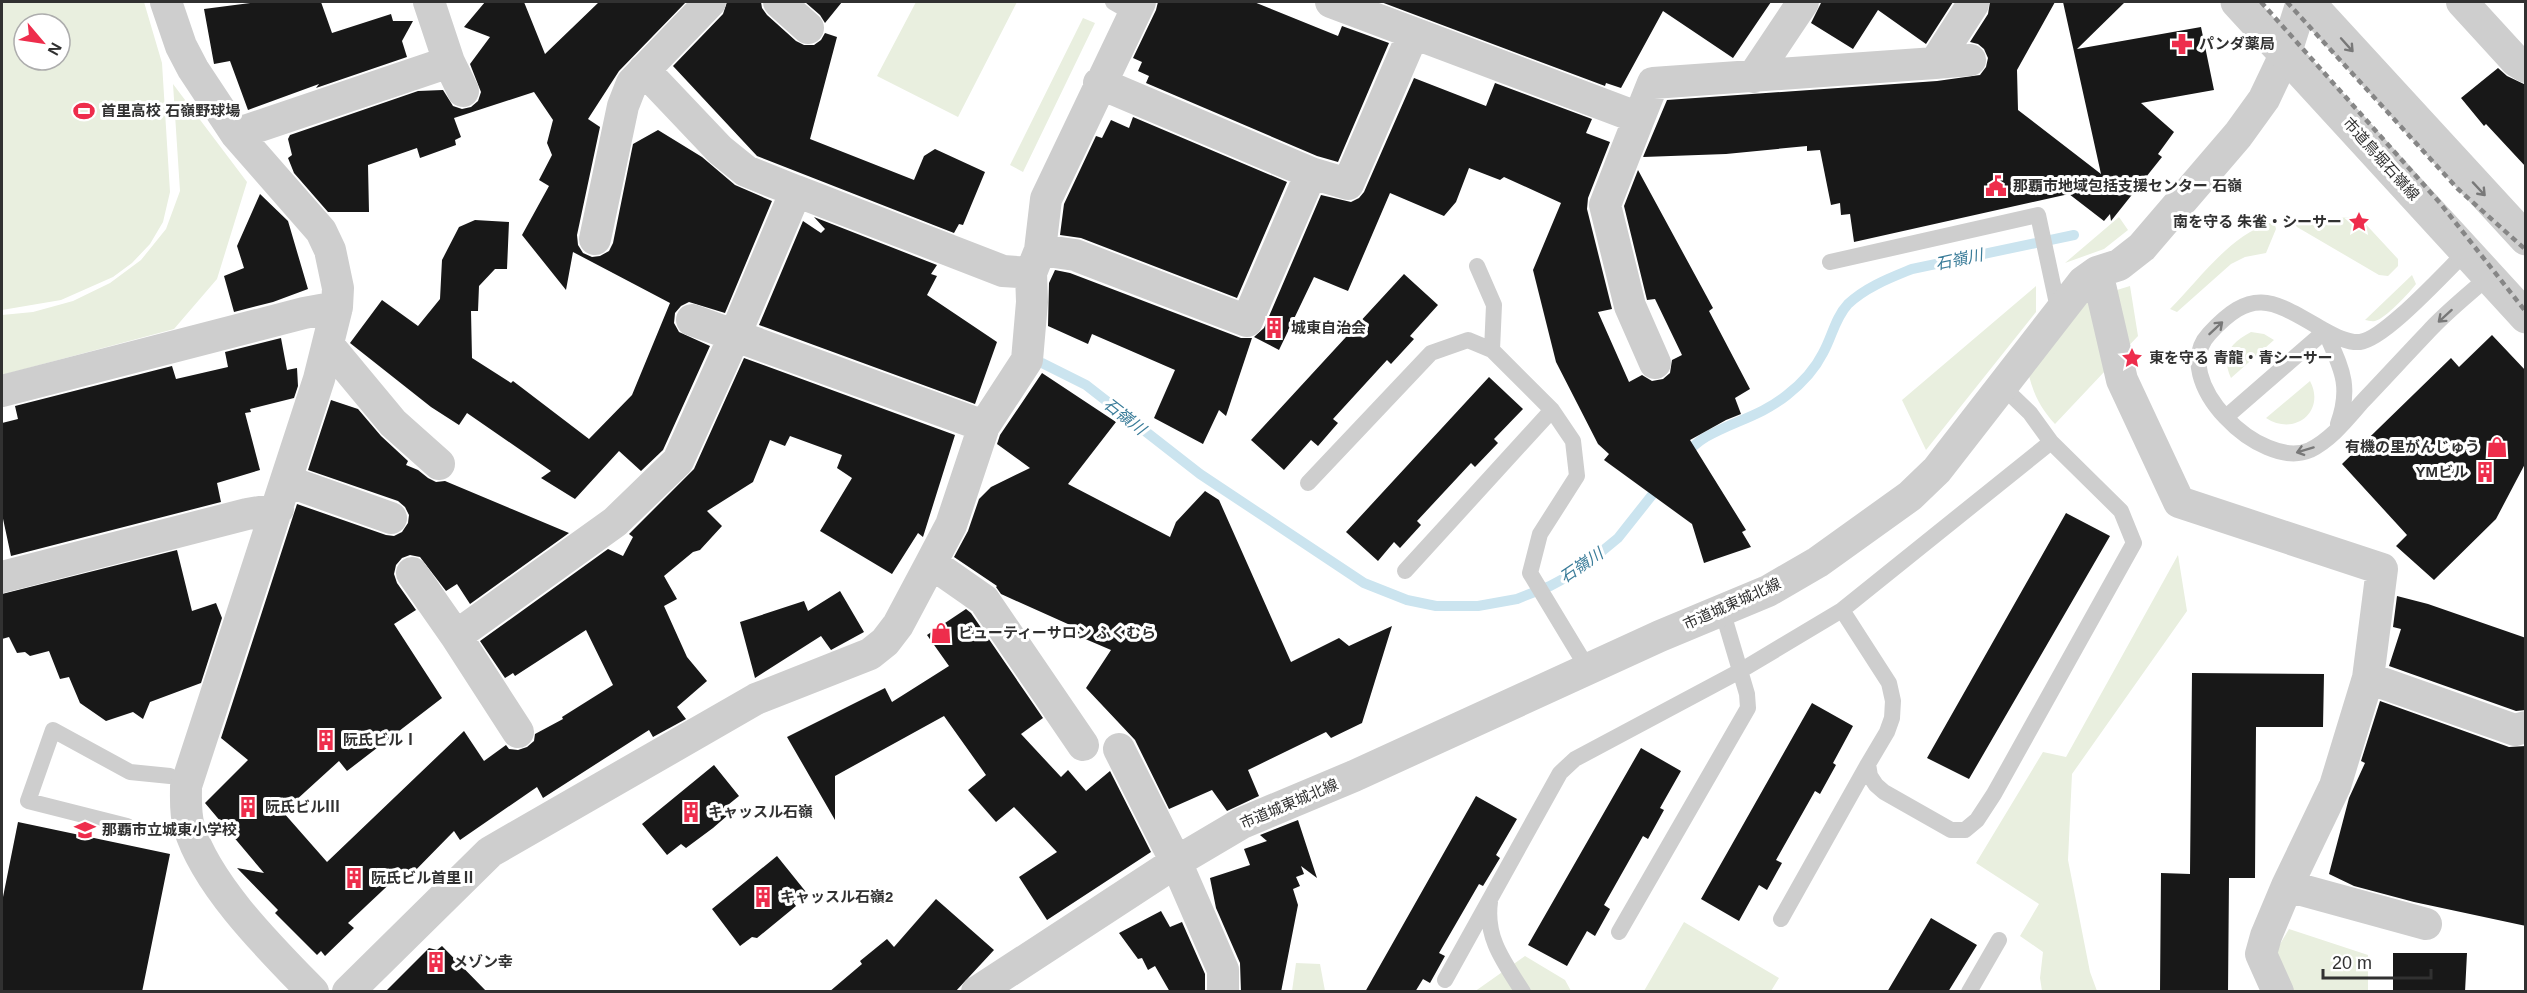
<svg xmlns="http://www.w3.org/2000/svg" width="2527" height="993" viewBox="0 0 2527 993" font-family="Helvetica,'Noto Sans JP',sans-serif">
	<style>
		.green { fill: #e9efdf; fill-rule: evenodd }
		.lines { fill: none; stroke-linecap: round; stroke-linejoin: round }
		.stream { stroke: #cbe4ef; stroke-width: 10 }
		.building { fill: #181818 }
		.service { stroke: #cecece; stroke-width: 16 }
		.minor { stroke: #cecece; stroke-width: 32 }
		.tertiary { stroke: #cecece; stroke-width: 33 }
		.rail { stroke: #868686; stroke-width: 4.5; stroke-dasharray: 6 4.5; stroke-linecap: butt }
		.oneway { stroke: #787878 }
		.labels { text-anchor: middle; stroke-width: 6; stroke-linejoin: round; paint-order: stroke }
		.poi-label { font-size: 15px; font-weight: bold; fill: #313131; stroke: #fff; text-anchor: start }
		.street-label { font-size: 15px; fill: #313131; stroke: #fff }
		.water-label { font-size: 16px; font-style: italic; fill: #3a7c99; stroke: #fff }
	</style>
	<rect width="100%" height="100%" fill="#fff"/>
	<!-- green -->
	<path class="green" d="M2 2H144L162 63 170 192 163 222 150 244 132 263 113 277 61 300 2 310ZM24 24H60V60H24Z
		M916 2H1017L958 117 877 76Z
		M1083 18 1095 23 1023 172 1010 165Z
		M173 84 247 182 217 279 174 329 2 375V315L33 312 73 301 110 283 141 260 166 229 180 191Z
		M2119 217 2128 230 2104 249 2065 263Z
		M2356 217 2360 218 2398 259V266L2388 276 2379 275 2297 227 2292 220Z
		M2270 223 2275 225 2276 229 2266 253 2245 257 2231 264 2177 312 2170 309C2200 279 2229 236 2270 223Z
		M2412 275 2416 284C2410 292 2385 319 2375 321 2371 322 2368 320 2365 320Z
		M2036 286V312L1926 450 1902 400Z
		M2130 286 2138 336 2055 424C2041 409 2034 395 2029 376L2084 300Z
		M2251 332 2264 334 2274 340 2231 378C2220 354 2231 343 2251 332Z
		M2310 381C2326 411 2295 437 2266 418Z
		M2178 555 2187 611 2072 774 2068 860 2090 972 2097 991H2042L2040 978 2043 952 2020 936 2039 904 1976 863 2043 752 2066 757Z
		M1684 922 1779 978 1771 991H1644Z
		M2289 929 2368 955V991H2294L2274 954Z
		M1525 956 1565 980 1571 991 1474 992Z
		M1296 963 1320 964 1325 991H1292Z"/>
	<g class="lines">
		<!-- stream -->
		<path class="stream" d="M1042 363 1086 385 1200 474 1364 583 1407 600 1436 606H1478L1517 599 1550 586 1578 571 1618 538 1660 485
			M1685 454C1692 448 1698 441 1706 437 1734 421 1761 416 1787 395 1801 384 1815 369 1823 353 1832 337 1835 318 1848 304 1866 287 1890 278 1912 269L2074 235"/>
	</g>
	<!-- building -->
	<path class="building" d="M258 2H321L332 33 391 14 393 21H413L402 41 407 57 316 88 319 84 248 110 230 61 214 64 204 9Z
		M485 2H524L545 54 599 2H686L619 71 588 119 600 127 577 235 578 245 583 253 592 257 600 256 609 251 613 243 633 144 658 130 702 157 735 185 772 201 725 313 689 302 681 306 675 313 674 323 679 332 710 346 663 450 641 471 619 451 575 499 541 478 551 471 467 413 459 425 431 407 350 343 382 300 418 326 440 299 442 260 459 227 475 220 509 222 507 269H495L479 286 478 311H471L472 358 511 383 513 381 589 439 632 395 670 303 573 252 566 290 522 235 549 186 539 180 552 155 547 143 553 120 534 92 454 118 461 137 455 140 456 145 420 158 417 148 368 165 369 212H328L294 173 288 158 292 155 288 139 290 135 418 91 443 90 453 106 462 109 471 107 478 101 481 92 470 64 490 37 464 27Z
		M727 2H761L762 8 767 15 796 41 804 45H814L821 40 825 33 837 37 810 139 914 180 924 156 935 149 985 172 963 225 959 224 954 233 757 156 673 66 723 14Z
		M805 2H842L825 23 820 15Z
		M1158 2H1254L1338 36 1342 26 1389 43 1338 162 1317 156 1146 83 1149 76 1138 71 1142 62 1133 58 1156 10Z
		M1381 2H1771L1733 58 1663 11 1621 88 1606 83 1605 86Z
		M1990 2H2055L2017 70 2018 110 2101 174 2063 2H2125L2077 49 2201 27 2214 90 2141 103 2174 132 2158 154 2162 157 2111 221 2110 214 2104 221 2069 194 1854 242 1850 214 1841 215 1840 203 1831 205 1820 150 1807 151V146L1726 154 1643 157 1667 100 1937 81 1980 75 1986 67 1988 58 1984 49 1978 44 1970 42 1988 14Z
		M1821 3V2H1953L1926 44 1878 10 1853 49 1811 23Z
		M2498 68 2507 76 2526 85V167L2486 124 2484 126 2461 98Z
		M1414 78 1486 106 1495 83 1592 119 1586 133 1610 142 1588 198 1587 209 1612 309 1598 312 1629 382 1642 375 1652 381 1663 379 1670 373 1672 360 1682 355 1655 299 1647 300 1624 206 1638 170 1713 308 1709 311 1750 389 1735 398 1741 414 1726 420 1690 440 1746 530 1742 532 1751 547 1704 563 1692 524 1604 460 1609 454 1598 444 1556 362 1533 270 1561 203 1504 177 1500 180 1469 168 1456 202 1444 216 1390 193 1348 291 1314 277 1279 350 1254 337 1264 328 1321 195 1351 202 1359 198 1364 192Z
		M1133 117 1287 182 1237 298 1081 238 1060 235 1064 204 1096 136 1102 138 1111 120 1129 128Z
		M260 194 288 221 308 289 273 302 234 312 224 276 244 268 237 246Z
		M814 217 937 265 931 274 937 276 927 295 997 342 975 404 759 325 803 221 821 233 825 229Z
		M1055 270 1070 273 1241 338H1252L1226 416 1219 410 1203 444 1154 418 1175 370 1092 334 1088 344 1048 326 1049 283Z
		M1404 274 1438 305 1410 336 1414 339 1391 364 1387 360 1333 419 1338 423 1318 446 1311 440 1284 470 1251 440Z
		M2492 335 2526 371V462L2496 519 2434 580 2396 546 2407 535 2342 464 2451 358 2459 367Z
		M281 338 287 370 297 368 298 386 294 398 250 409 251 412 245 413 260 470 217 483 221 502 11 556 2 514V423L18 419 15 406 172 366 176 379 228 367 225 352Z
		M744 358 955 435 923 537 918 533 892 574 820 531 852 478 837 468 842 455 790 436 785 446 770 440 753 482 707 511 722 526 700 550 693 552 664 576 677 599 664 606 687 657 707 681 677 707 686 719 653 737 649 730 543 798 537 787 460 840 454 831 405 881 399 875 348 923 354 928 325 956 321 951 317 955 275 913 278 910 237 868 264 873 205 803 248 760 221 738 297 504 386 535 394 536 402 532 408 523 409 515 405 507 398 501 308 470 331 400 358 409 381 436 408 461 406 465 418 470 428 478 436 482 445 481 569 533 470 604 457 584 446 591 420 557 410 555 402 558 396 565 394 574 397 583 416 610 394 624 442 698 347 771 339 761 283 812 327 862 464 731 484 761 506 745 509 749 518 750 527 747 534 741 535 734 563 719 562 717 613 685 586 630 515 676 513 673 505 678 480 641 608 549 623 556 633 537 629 534 694 469Z
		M1042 373 1116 422 1068 484 1170 537 1176 522 1205 491 1219 500 1291 662 1339 638 1349 646 1392 626 1362 723 1331 738 1326 732 1248 770 1259 796 1227 811 1212 790 1169 809 1135 740 1086 688 1111 650 1076 635 1079 629 1001 594 996 587 997 586 954 557 968 531 979 499 991 487 1030 468 997 444 1000 435Z
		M1489 377 1523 409 1494 439 1498 443 1475 467 1471 463 1417 521 1421 525 1400 548 1394 542 1378 561 1346 532Z
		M2066 513 2110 536 1969 779 1927 758Z
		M177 550 192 611 216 603 222 618 201 683 150 702 143 719 133 712 106 721 80 703 69 677 60 679 49 651 30 656 25 652 17 653 9 637 2 639V594Z
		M840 591 864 632 831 650 821 636 755 678 740 622 804 601 808 611Z
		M2397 596 2428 604 2526 638V710L2516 711 2389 666 2401 629 2393 627Z
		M966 609 971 613 1043 718 1021 734 1061 777 1068 770 1086 791 1110 771 1151 852 1047 920 1019 877 1057 852 1014 807 996 822 968 790 986 775 944 716 835 776V820L787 737 885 688 892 702 949 666 927 635Z
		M2192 673 2324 674 2323 727H2256L2255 878H2229L2228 992H2160L2161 873 2190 874Z
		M2380 701 2509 747 2526 746V926L2414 902 2354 886 2329 874 2349 798 2365 763 2361 761Z
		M1812 703 1853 726 1833 763 1836 765 1820 794 1815 791 1776 860 1782 863 1767 890 1759 885 1739 921 1701 899Z
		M1641 748 1681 771 1660 808 1664 810 1648 839 1643 836 1604 905 1610 909 1595 936 1587 931 1567 966 1528 945Z
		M714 765 739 796 723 809 728 815 713 828 686 848 681 844 667 855 642 824Z
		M1476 796 1517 819 1496 855 1500 858 1483 886 1479 884 1439 953 1445 956 1430 983 1423 979 1415 992H1365Z
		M1298 820 1317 878 1301 866 1304 874 1296 877 1300 886 1293 889 1298 905 1281 992H1241L1240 963 1216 908 1210 878 1250 865 1244 849 1267 841 1260 835Z
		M18 822 170 854 142 992H2V902Z
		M777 856 806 892 793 902 796 906 790 911 757 938 752 937 740 946 712 909Z
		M936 899 994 950 955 992H829L862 964 860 961 887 939 894 947Z
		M1161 911 1170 927 1182 922 1205 974V992H1170L1155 966 1148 970 1142 958 1138 959 1119 933Z
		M1931 918 1977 945 1948 992H1887Z
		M442 946 487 992H385L429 948 437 950Z
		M2393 953H2467L2465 992H2393Z"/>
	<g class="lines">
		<!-- service -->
		<path class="service" d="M1113 2 1134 14
			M2466 252C2446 271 2385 339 2360 342 2347 343 2333 335 2322 329 2272 300 2253 286 2209 334 2167 379 2261 472 2310 450 2332 439 2347 419 2363 401 2385 378 2406 355 2428 332 2446 312 2468 295 2488 277
			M1830 262 2038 215 2059 313
			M1477 266 1494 305 1492 350
			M2226 417 2325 331C2341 368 2352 385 2338 424
			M1308 483 1431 353 1468 340 1492 350 1552 410 1573 441 1577 476 1540 534 1530 573 1588 669
			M1405 571 1552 410
			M1842 610 1889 683 1893 701 1892 718 1887 732 1868 764 1870 776 1876 785 1884 792 1951 830H1965L1977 820 1994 794 2134 543 2121 511 2051 442 2030 413 2003 387
			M127 826 28 801 53 730 130 772 170 776
			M1490 902C1485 938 1504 962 1523 992
			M1781 919 1868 764
			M1619 932 1748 708 1747 694 1722 610
			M1445 980 1560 773 1575 759 1740 671 1842 610 2051 442
			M1969 992 1999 940"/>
		<!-- minor -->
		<path class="minor" d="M166 2 181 46 193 69 236 134 321 231 330 250 338 288 337 307 319 379 186 786C186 800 185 813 189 827 206 885 271 949 313 992
			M429 2 449 62 463 91
			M779 2 808 28
			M1331 2 1639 118 1605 205 1630 306 1655 363
			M2462 2 2516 61 2526 67
			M1935 63 1970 60
			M644 70 720 150 746 171 796 191
			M1753 77 1803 2
			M1099 83 1311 173 1348 184 1413 34
			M1639 118 1653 83 1935 63 1973 4
			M236 134 449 62
			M595 239 623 106 632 83 710 2
			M1040 250 1075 255 1247 321 1311 173
			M2097 272 2122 380 2179 502 2382 569 2368 678 2335 786 2287 886 2266 936 2261 954 2278 992
			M692 320 984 426
			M329 346 393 423 439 464
			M2 391 304 313 337 307
			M287 481 391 518
			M931 563 984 600 1083 745
			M412 573 456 636
			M2 577 247 514 278 509
			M2368 678 2515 730 2526 727
			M518 732 456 636 615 522 678 461 735 335 796 191 1003 271 1031 273
			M1119 749 1176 862 1223 970V992
			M2287 886 2426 924
			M348 992 490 852 756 699 870 654 885 642 898 625 931 563 951 525 984 426 1027 360 1032 302 1031 273 1040 250 1046 199 1140 2
			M977 992 1176 862 1242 823 1354 776 1660 636 1768 591 1818 562 1910 496 1937 470 2083 282 2097 272 2119 265 2142 247 2238 135 2264 99 2285 55 2302 2"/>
		<!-- tertiary -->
		<path class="tertiary" d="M2237 2 2526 317
			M2308 2 2526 239"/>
		<!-- rail -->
		<path class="rail" d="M2261 2 2440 203 2526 312
			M2287 2 2458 189 2526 250"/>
	</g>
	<!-- one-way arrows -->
	<defs><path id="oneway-shaft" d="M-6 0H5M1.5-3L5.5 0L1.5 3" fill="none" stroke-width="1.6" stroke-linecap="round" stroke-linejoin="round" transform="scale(1.5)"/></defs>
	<g class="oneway">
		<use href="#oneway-shaft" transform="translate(2347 45) rotate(48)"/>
		<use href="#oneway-shaft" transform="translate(2479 189) rotate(47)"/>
		<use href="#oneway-shaft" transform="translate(2445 316) rotate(138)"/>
		<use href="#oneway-shaft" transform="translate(2216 328) rotate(-43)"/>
		<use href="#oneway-shaft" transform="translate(2305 450) rotate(163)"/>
	</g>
	<!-- icons -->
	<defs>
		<symbol id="pharmacy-bare" viewBox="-9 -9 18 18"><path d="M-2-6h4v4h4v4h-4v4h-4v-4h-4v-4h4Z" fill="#ee2d4c" stroke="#fff" stroke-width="2.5" paint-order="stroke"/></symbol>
		<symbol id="stadium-bare" viewBox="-9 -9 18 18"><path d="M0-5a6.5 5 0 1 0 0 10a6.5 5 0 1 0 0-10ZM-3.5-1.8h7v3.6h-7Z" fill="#ee2d4c" stroke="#fff" stroke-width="2.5" paint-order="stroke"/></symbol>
		<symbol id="civic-bare" viewBox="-9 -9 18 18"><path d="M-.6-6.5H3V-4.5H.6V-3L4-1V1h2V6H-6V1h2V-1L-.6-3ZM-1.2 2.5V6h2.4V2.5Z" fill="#ee2d4c" stroke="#fff" stroke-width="2.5" paint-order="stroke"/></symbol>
		<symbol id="sight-bare" viewBox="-9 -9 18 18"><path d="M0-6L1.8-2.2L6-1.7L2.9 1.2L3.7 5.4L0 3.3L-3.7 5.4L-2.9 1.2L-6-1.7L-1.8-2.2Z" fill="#ee2d4c" stroke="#fff" stroke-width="2.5" paint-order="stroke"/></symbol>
		<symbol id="building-bare" viewBox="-9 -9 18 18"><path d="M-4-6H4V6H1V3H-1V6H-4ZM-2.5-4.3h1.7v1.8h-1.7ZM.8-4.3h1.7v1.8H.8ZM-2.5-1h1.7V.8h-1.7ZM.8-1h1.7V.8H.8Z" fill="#ee2d4c" stroke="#fff" stroke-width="2.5" paint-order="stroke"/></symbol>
		<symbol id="shop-bare" viewBox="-9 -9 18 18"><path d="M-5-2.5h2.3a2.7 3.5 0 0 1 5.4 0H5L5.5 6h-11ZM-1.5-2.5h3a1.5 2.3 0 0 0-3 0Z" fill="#ee2d4c" stroke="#fff" stroke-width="2.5" paint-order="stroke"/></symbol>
		<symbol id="school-bare" viewBox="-9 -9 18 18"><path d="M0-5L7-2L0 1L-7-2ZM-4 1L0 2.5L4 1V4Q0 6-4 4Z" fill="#ee2d4c" stroke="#fff" stroke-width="2.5" paint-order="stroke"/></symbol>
	</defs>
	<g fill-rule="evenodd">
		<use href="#pharmacy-bare" x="2167" y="29" width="30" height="30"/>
		<use href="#stadium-bare" x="69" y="96" width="30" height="30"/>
		<use href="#civic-bare" x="1981" y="171" width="30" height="30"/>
		<use href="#sight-bare" x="2344" y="207" width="30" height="30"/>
		<use href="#building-bare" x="1259" y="313" width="30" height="30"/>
		<use href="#sight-bare" x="2117" y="343" width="30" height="30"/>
		<use href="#shop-bare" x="2482" y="432" width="30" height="30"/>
		<use href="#building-bare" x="2470" y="457" width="30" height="30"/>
		<use href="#shop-bare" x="926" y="618" width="30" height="30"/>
		<use href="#building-bare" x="311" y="725" width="30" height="30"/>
		<use href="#building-bare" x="233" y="792" width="30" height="30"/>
		<use href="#building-bare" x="676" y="797" width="30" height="30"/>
		<use href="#school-bare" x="70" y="815" width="30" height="30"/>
		<use href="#building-bare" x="339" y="863" width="30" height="30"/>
		<use href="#building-bare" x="748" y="882" width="30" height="30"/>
		<use href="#building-bare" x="421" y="947" width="30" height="30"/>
	</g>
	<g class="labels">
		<!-- poi labels -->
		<g class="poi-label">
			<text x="2199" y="49">パンダ薬局</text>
			<text x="101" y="116">首里高校 石嶺野球場</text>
			<text x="2013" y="191">那覇市地域包括支援センター 石嶺</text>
			<text x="2342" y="227" text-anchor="end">南を守る 朱雀・シーサー</text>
			<text x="1291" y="333">城東自治会</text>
			<text x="2149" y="363">東を守る 青龍・青シーサー</text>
			<text x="2480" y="452" text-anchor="end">有機の里がんじゅう</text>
			<text x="2468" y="477" text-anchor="end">YMビル</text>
			<text x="958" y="638">ビューティーサロン ふくむら</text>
			<text x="343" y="745">阮氏ビルⅠ</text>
			<text x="265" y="812">阮氏ビルⅢ</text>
			<text x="708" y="817">キャッスル石嶺</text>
			<text x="102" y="835">那覇市立城東小学校</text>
			<text x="371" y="883">阮氏ビル首里Ⅱ</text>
			<text x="780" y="902">キャッスル石嶺2</text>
			<text x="453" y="967">メゾン幸</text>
		</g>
		<!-- street labels -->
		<g class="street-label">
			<text transform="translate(2381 159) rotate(48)" y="5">市道鳥堀石嶺線</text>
			<text transform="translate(1732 604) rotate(-24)" y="5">市道城東城北線</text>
			<text transform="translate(1289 804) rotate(-23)" y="5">市道城東城北線</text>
		</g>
		<!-- water labels -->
		<g class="water-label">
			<text transform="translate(1959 259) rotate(-12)" y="6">石嶺川</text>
			<text transform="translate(1125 416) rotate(38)" y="6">石嶺川</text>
			<text transform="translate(1581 565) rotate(-34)" y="6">石嶺川</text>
		</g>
	</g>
	<!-- border -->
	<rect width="2527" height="993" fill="none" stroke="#313131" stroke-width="6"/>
	<!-- north arrow -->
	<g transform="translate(42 42) rotate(119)"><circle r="28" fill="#ffffff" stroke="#adadad" stroke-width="1.5"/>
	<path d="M0-4.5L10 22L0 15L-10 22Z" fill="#ee2d4c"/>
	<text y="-9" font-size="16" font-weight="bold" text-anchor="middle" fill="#313131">N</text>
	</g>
	<!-- scale -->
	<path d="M2323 969v9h108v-9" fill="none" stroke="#313131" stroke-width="3"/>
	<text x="2332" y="969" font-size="18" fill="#313131" stroke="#ffffff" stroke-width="4.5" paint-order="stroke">20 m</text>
</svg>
